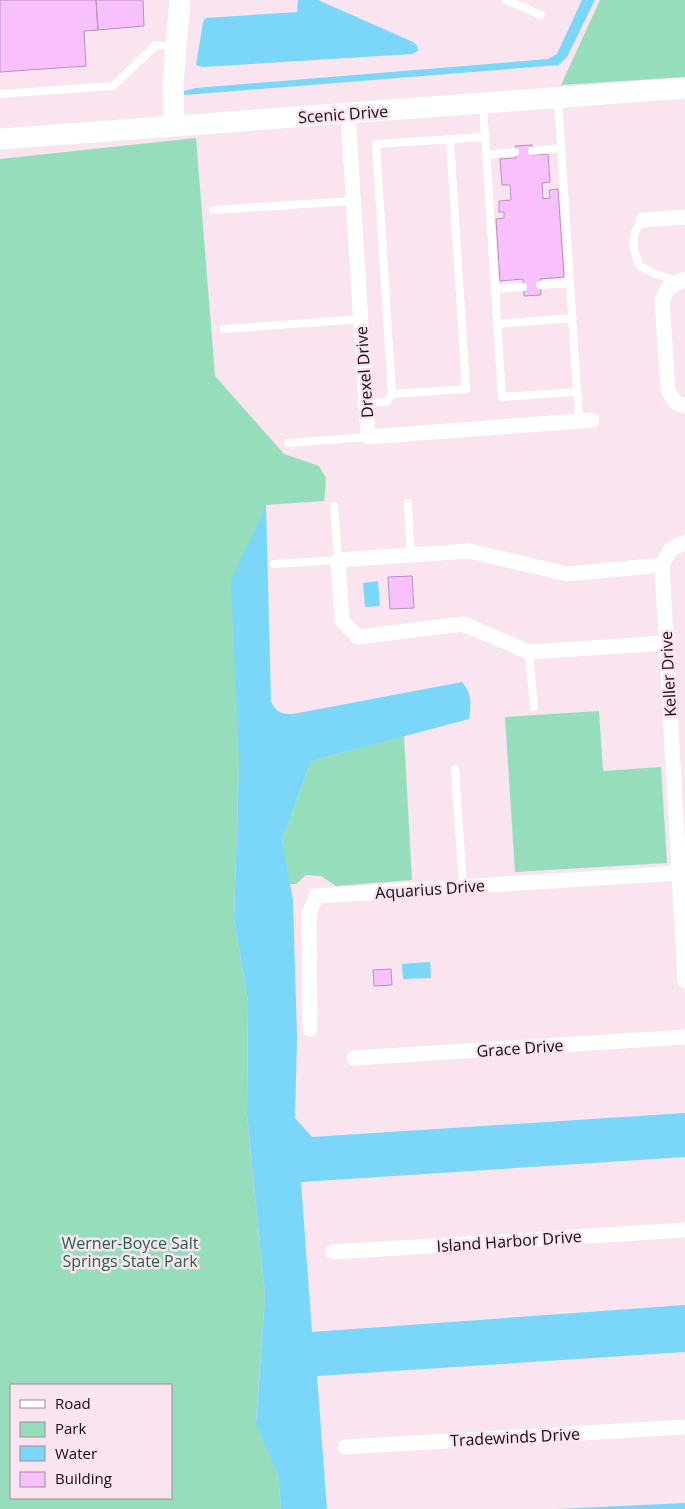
<svg xmlns="http://www.w3.org/2000/svg" width="685" height="1509" viewBox="0 0 685 1509" font-family="'Open Sans',sans-serif">
	<style>
		.green { fill: #95ddbb; fill-rule: evenodd }
		.water { fill: #7ad7f9 }
		.building { fill: #f8c1fe; stroke: #b692b9 }
		.lines { fill: none; stroke-linecap: round; stroke-linejoin: round }
		.lane { stroke: #fff; stroke-width: 8 }
		.street { stroke: #fff; stroke-width: 15 }
		.secondary { stroke: #fff; stroke-width: 21 }
		.labels { text-anchor: middle; stroke-width: 5; stroke-linejoin: round; paint-order: stroke }
		.street-label { font-size: 16px; fill: #190913; stroke: #f9e4f0 }
		.park-label { font-size: 16px; fill: #236349; stroke: #f9e4f0 }
	</style>
	<rect width="100%" height="100%" fill="#f9e4f0"/>
	<!-- green -->
	<path class="green" d="M600 0H685V77L561 85Z
		M196 138 215 376 284 454 319 466 326 478 324 501 266 505 239 763 234 919 248 1001 247 1115 265 1295 256 1420 278 1475 281 1509H0V159ZM11 1385H171V1498H11Z
		M599 711 603 771 661 767 667 863 515 872 505 717Z
		M404 736 412 880 336 886 321 876 306 875 296 884H289L282 840 311 761Z"/>
	<!-- water -->
	<path class="water" d="M298 0H318L413 42 417 45 418 51 412 54 203 67 196 65 203 22 206 18 297 12Z
		M582 0H595L567 57 559 65 184 95V91L196 88 548 59 557 54Z
		M266 505 271 701C276 713 282 714 293 714L462 682C472 693 471 705 469 719L311 761 282 840 293 900 297 1038 295 1118 312 1137 685 1113V1157L301 1182 312 1332 685 1305V1352L317 1376 327 1509H281L278 1475 256 1424 265 1295 247 1115 248 1001 234 919 239 763 231 581Z
		M378 581 380 606 365 607 363 583Z
		M430 962 431 978 403 979 402 964Z
		M685 1503V1509H556Z"/>
	<!-- building -->
	<path class="building" d="M0 0H96L98 30 84 31 86 66 0 72Z
		M96 0H143L144 26 98 30Z
		M532 145V155L548 154 550 182 542 183 543 199 550 198 549 190 558 189 564 277 540 279 541 295 524 296 523 279 500 281 496 219 504 218V212H499V201L511 200 510 185H502L500 159 516 158 515 146Z
		M412 576 414 608 390 609 388 577Z
		M391 969 392 985 374 986 373 970Z"/>
	<g class="lines">
		<!-- lane -->
		<path class="lane" d="M506 0 541 15
			M0 94 113 86 156 45 175 47
			M483 104 502 397 577 392 558 98
			M450 140 466 389 392 394 376 144 485 137
			M532 151 561 148
			M486 155 515 152
			M213 210 353 201
			M643 220C630 233 632 250 640 266L655 274 679 281
			M540 285 570 283
			M495 289 523 287
			M497 324 573 318
			M224 329 361 319
			M577 392 580 421
			M366 403 386 402 392 394
			M288 443 368 437
			M408 503 411 555
			M274 564 338 560 334 506
			M529 652 534 707
			M455 769 463 886"/>
		<!-- street -->
		<path class="street" d="M348 114 368 437 592 420
			M643 220 685 217
			M685 279 668 288 662 301 668 390 675 402 685 406
			M685 542 671 549 662 565 685 981
			M662 565 568 574 469 551 338 560 342 621 358 637 463 624 529 652 666 643
			M310 1029 309 914 316 896 679 873
			M354 1058 685 1037
			M333 1252 685 1230
			M345 1447 685 1427"/>
		<!-- secondary -->
		<path class="secondary" d="M174 126 173 83 180 0
			M0 139 685 88"/>
	</g>
	<g class="labels">
		<!-- street labels -->
		<g class="street-label">
			<text transform="translate(343 114) rotate(-4)" y="6">Scenic Drive</text>
			<text transform="translate(364 372) rotate(-94)" y="6">Drexel Drive</text>
			<text transform="translate(668 674) rotate(-93)" y="6">Keller Drive</text>
			<text transform="translate(430 889) rotate(-4)" y="6">Aquarius Drive</text>
			<text transform="translate(520 1048) rotate(-4)" y="6">Grace Drive</text>
			<text transform="translate(509 1241) rotate(-4)" y="6">Island Harbor Drive</text>
			<text transform="translate(515 1437) rotate(-3)" y="6">Tradewinds Drive</text>
		</g>
		<!-- park labels -->
		<g class="park-label">
			<text x="130" y="1249">Werner-Boyce Salt<tspan x="130" dy="18">Springs State Park</tspan></text>
		</g>
	</g>
	<!-- legend -->
	<rect x="10" y="1384" width="162" height="115" fill="#f9e4f0" stroke="#9f8c98"/>
	<rect x="20" y="1400" width="25" height="8" fill="#ffffff" stroke="#9f8c98"/>
	<text x="55" y="1409" font-size="15" fill="#190913">Road</text>
	<rect x="20" y="1422" width="25" height="15" fill="#95ddbb" stroke="#9f8c98"/>
	<text x="55" y="1434" font-size="15" fill="#190913">Park</text>
	<rect x="20" y="1446" width="25" height="15" fill="#7ad7f9" stroke="#9f8c98"/>
	<text x="55" y="1459" font-size="15" fill="#190913">Water</text>
	<rect x="20" y="1472" width="25" height="15" fill="#f8c1fe" stroke="#9f8c98"/>
	<text x="55" y="1484" font-size="15" fill="#190913">Building</text>
</svg>
